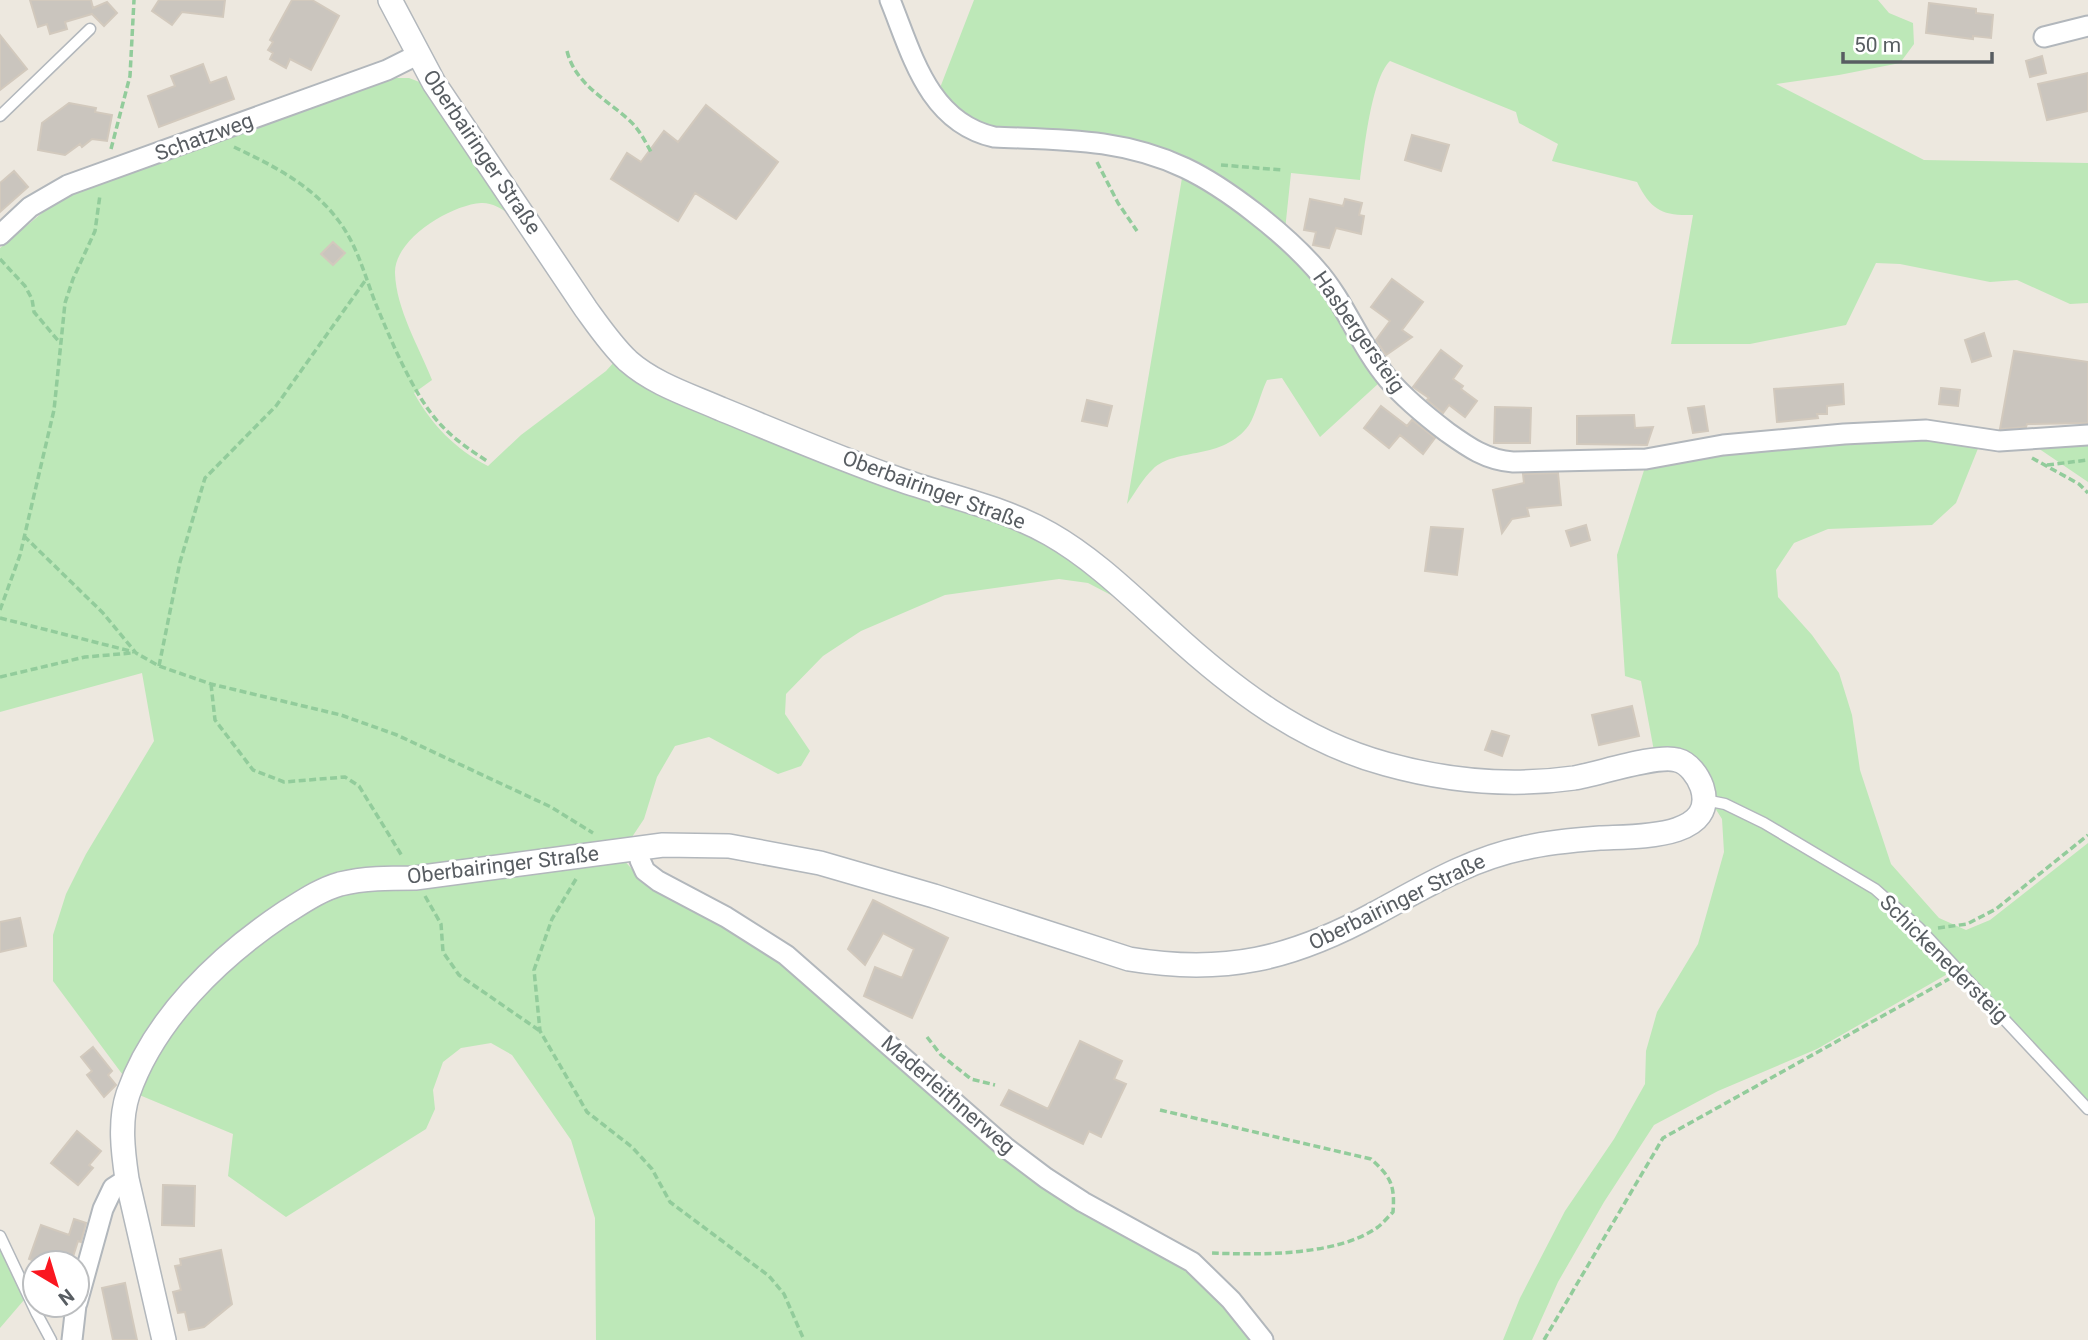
<svg xmlns="http://www.w3.org/2000/svg" width="2088" height="1340" viewBox="0 0 2088 1340" font-family="Roboto,sans-serif">
	<style>
		.green { fill: #bde8b8 }
		.building { fill: #cac5be; stroke: #d2c9bd; stroke-width: 2 }
		.lines { fill: none; stroke-linecap: round; stroke-linejoin: round }
		.service-casing { stroke: #b2b7bc; stroke-width: 13 }
		.minor-casing { stroke: #b2b7bc; stroke-width: 23 }
		.tertiary-casing { stroke: #b2b7bc; stroke-width: 26 }
		.path { stroke: #92cc9b; stroke-width: 3.5; stroke-dasharray: 7 3.5; stroke-linecap: butt }
		.service { stroke: #fff; stroke-width: 10 }
		.minor { stroke: #fff; stroke-width: 19 }
		.tertiary { stroke: #fff; stroke-width: 23 }
		.labels { text-anchor: middle; stroke-width: 6; stroke-linejoin: round; paint-order: stroke }
		.street-label { font-size: 21px; fill: #585d62; stroke: #fff }
	</style>
	<rect width="100%" height="100%" fill="#ede8df"/>
	<!-- green -->
	<path class="green" d="M974 0H1878L1889 13 1913 23 1914 44 1900 63 1839 75 1776 84 1924 160 2088 163V303L2070 304 2017 280 1990 282 1900 264 1876 263 1846 325 1750 344H1671L1693 215C1662 216 1651 210 1637 182L1552 161 1558 144 1519 123 1516 112 1390 61C1371 79 1364 152 1360 180L1291 173 1285 230 1200 168 971 124 938 93Z
		M394 78H409L422 83 520 222C509 214 495 202 481 203 451 205 394 239 395 273 396 309 419 347 432 380L414 393C432 425 455 449 488 466L521 435 606 371 615 361 938 498 1053 544 1130 605 1088 583 1059 579 945 595 861 631 823 656 786 694 785 714 810 751 801 766 778 774 709 737 675 746 657 777 644 819 628 843 622 858 639 877 747 934 976 1129 1207 1282 1256 1340H596L595 1218 571 1140 512 1055 491 1043 461 1048 443 1062 433 1090 435 1109 426 1129 286 1217 228 1176 233 1134 137 1094 53 981V935L66 894 86 854 154 741 142 673 0 712V248L54 203 76 192Z
		M1183 172 1259 223 1319 279 1379 383 1320 437 1282 378 1267 380C1261 392 1256 414 1249 425 1223 461 1176 447 1153 469 1143 478 1135 493 1127 504Z
		M1926 437 1979 446 1956 503 1932 525 1828 529 1794 543 1776 570 1778 597 1812 635 1839 673 1852 715 1860 770 1891 864 1939 918 1966 930 1990 920 2088 843V1102L1959 962 1951 972 1817 1049 1718 1091 1654 1125 1604 1202 1558 1282 1532 1340H1503L1520 1298 1565 1211 1614 1139 1645 1084 1646 1051 1657 1012 1698 944 1724 852 1722 819 1715 808 1714 790 1702 763 1691 754 1678 749 1654 751 1641 681 1625 676 1617 555 1646 464 1707 454Z
		M2088 441V482L2032 444Z
		M0 1249 24 1300 0 1328Z"/>
	<!-- building -->
	<path class="building" d="M30 0H91L93 8 107 2 117 13 104 26 92 14 65 22 67 29 50 34 47 24 38 27Z
		M159 0H225L223 17 182 12 172 25 152 11Z
		M292 0H312L339 16 311 70 290 59 286 68 270 59 273 53 268 50 273 42 270 40Z
		M1929 3 1976 9V13L1993 15 1991 38 1973 36V39L1926 33Z
		M0 35 27 69 0 90Z
		M2042 56 2046 73 2030 77 2026 61Z
		M203 64 210 83 226 77 234 99 159 127 148 96 175 86 171 76Z
		M2088 73V111L2047 120 2038 84Z
		M69 103 96 108 95 112 112 115 107 141 92 139 82 147 80 144 65 155 38 150 42 123Z
		M706 105 778 162 736 219 695 193 678 221 611 179 627 153 641 162 664 131 678 142Z
		M1412 135 1449 145 1441 171 1405 160Z
		M14 171 28 187 0 212V183Z
		M1310 199 1343 206 1345 199 1362 203 1359 215 1364 216 1361 234 1336 228 1329 248 1313 245 1316 232 1304 230Z
		M333 242 345 253 333 265 321 254Z
		M1392 279 1423 302 1402 330 1412 337 1386 355 1376 340 1390 321 1371 307Z
		M1984 333 1991 356 1972 362 1965 340Z
		M1441 350 1462 366 1453 379 1463 386 1461 389 1477 401 1465 417 1449 405 1443 413 1427 400 1429 398 1413 387Z
		M2014 351 2088 362V423L2027 424 2026 427 2000 429Z
		M1843 384 1844 404 1827 406V414H1817L1818 418 1777 422 1774 389Z
		M1941 388 1960 390 1958 406 1939 404Z
		M1087 400 1112 406 1107 426 1082 421Z
		M1381 406 1407 426 1412 420 1435 438 1423 454 1400 435 1389 448 1364 428Z
		M1704 406 1708 431 1693 433 1688 408Z
		M1495 407 1531 408 1530 443H1494Z
		M1634 415 1635 428 1653 427 1647 445 1577 444V416Z
		M1558 473 1561 505 1527 508 1529 516 1512 519 1502 533 1493 490 1524 483 1523 474Z
		M1586 525 1590 540 1571 546 1566 531Z
		M1431 527 1463 529 1457 575 1425 571Z
		M1632 706 1639 736 1599 745 1592 715Z
		M1492 731 1509 736 1502 756 1485 750Z
		M873 900 948 938 912 1018 864 996 875 967 902 978 914 949 883 933 865 965 848 949Z
		M20 918 26 946 0 952V922Z
		M1080 1041 1122 1061 1114 1079 1126 1084 1101 1137 1089 1131 1083 1144 1001 1105 1009 1090 1048 1109Z
		M93 1047 112 1071 108 1075 116 1085 104 1097 87 1075 92 1071 81 1057Z
		M77 1131 101 1151 89 1165 93 1168 78 1185 51 1163Z
		M163 1185 195 1186 194 1226 162 1225Z
		M74 1219 86 1223 81 1242 78 1241 71 1263H40L29 1259 41 1225 69 1235Z
		M221 1250 232 1304 204 1327 189 1330 185 1312 178 1313 173 1292 181 1290 175 1266 181 1265 180 1259Z
		M125 1283 132 1317 137 1340H113L102 1288Z"/>
	<g class="lines">
		<defs>
			<path id="service" d="M0 116 90 29
				M1705 800 1725 804 1764 823 1875 889 1918 927 2088 1109
				M0 1236 37 1314 51 1340"/>
			<path id="minor" d="M890 0C912 54 928 122 994 137 1062 140 1121 138 1185 168 1227 188 1284 233 1315 268 1345 301 1359 345 1388 379 1405 399 1426 416 1447 432 1468 447 1486 460 1513 462L1646 459 1723 445 1844 434 1926 430 1999 441 2088 435
				M2044 37 2088 26
				M0 235 30 207 68 185 387 70 417 55
				M639 848 640 860 645 871 658 881 726 917 786 955 1005 1147 1046 1178 1083 1202 1192 1262 1231 1300 1263 1340
				M77 1303 103 1209 113 1188 127 1179
				M72 1340 76 1305"/>
			<path id="tertiary" d="M164 1340 127 1179C123 1152 119 1121 128 1094 154 1019 219 957 283 914 301 903 319 890 340 884 364 878 390 878 415 878L663 845 729 846 820 863 934 896 1129 959C1224 975 1292 959 1376 913 1424 887 1470 859 1524 848 1549 842 1574 840 1600 838 1629 836 1719 841 1702 787 1698 776 1689 763 1677 760 1657 754 1598 774 1574 778 1511 787 1447 781 1386 764 1301 741 1232 688 1169 630 1131 596 1094 559 1050 534 1003 507 949 497 898 479 838 458 780 433 721 409 689 395 654 384 628 361 612 346 599 327 586 309L434 83 390 0"/>
		</defs>
		<!-- service casing -->
		<use href="#service" class="service-casing"/>
		<!-- minor casing -->
		<use href="#minor" class="minor-casing"/>
		<!-- tertiary casing -->
		<use href="#tertiary" class="tertiary-casing"/>
		<!-- path -->
		<path class="path" d="M567 51C575 84 606 99 629 120 639 129 645 141 651 152
			M234 147C272 165 312 185 338 220 357 245 364 273 375 302 390 338 414 397 441 425 454 439 470 450 487 461
			M111 149 130 76 134 0
			M1097 162 1118 203 1137 231
			M1221 165 1282 170
			M0 259 25 286 32 299 34 312 61 344
			M2032 458 2079 484 2088 493
			M2047 465 2088 460
			M24 536 103 613 136 653 159 666 211 684 341 715 397 735 551 807 593 833
			M0 610 20 555 54 410 65 303 73 279 95 231 100 195
			M0 618 134 652
			M159 666 180 562 205 478 276 406 367 278
			M0 677 85 657 132 653
			M211 684 215 720 253 770 284 782 345 777 359 786 402 856
			M576 879 552 919 534 970 540 1031 587 1112 632 1147 652 1169 670 1202 769 1276 784 1294 804 1340
			M425 896 441 924 443 952 459 975 540 1031
			M1938 928 1967 924 1996 909 2088 835
			M927 1037 941 1055 971 1079 995 1085
			M1160 1110 1371 1159C1391 1177 1395 1185 1393 1212 1388 1217 1383 1223 1378 1227 1338 1256 1259 1255 1212 1253
			M1544 1340 1663 1138 1949 979"/>
		<!-- service -->
		<use href="#service" class="service"/>
		<!-- minor -->
		<use href="#minor" class="minor"/>
		<!-- tertiary -->
		<use href="#tertiary" class="tertiary"/>
	</g>
	<g class="labels">
		<!-- street labels -->
		<g class="street-label">
			<text transform="translate(204 137) rotate(-20)" y="7">Schatzweg</text>
			<text transform="translate(482 152) rotate(56)" y="7">Oberbairinger Straße</text>
			<text transform="translate(1359 332) rotate(55)" y="7">Hasbergersteig</text>
			<text transform="translate(934 490) rotate(20)" y="7">Oberbairinger Straße</text>
			<text transform="translate(503 865) rotate(-7)" y="7">Oberbairinger Straße</text>
			<text transform="translate(1397 902) rotate(-26)" y="7">Oberbairinger Straße</text>
			<text transform="translate(1944 959) rotate(45)" y="7">Schickenedersteig</text>
			<text transform="translate(948 1095) rotate(41)" y="7">Maderleithnerweg</text>
		</g>
	</g>
	<!-- north arrow -->
	<g transform="translate(56 1284) rotate(142)"><circle r="33" fill="#ffffff" stroke="#bcbec0" stroke-width="2"/>
	<path d="M0-5L12 26L0 18L-12 26Z" fill="#fa1720"/>
	<text y="-10" font-size="19" font-weight="bold" text-anchor="middle" fill="#585d62">N</text>
	</g>
	<!-- scale -->
	<path d="M1843 52v10h149v-10" fill="none" stroke="#585d62" stroke-width="3.5"/>
	<text x="1854" y="52" font-size="21" fill="#585d62" stroke="#ffffff" stroke-width="5" paint-order="stroke">50 m</text>
</svg>
